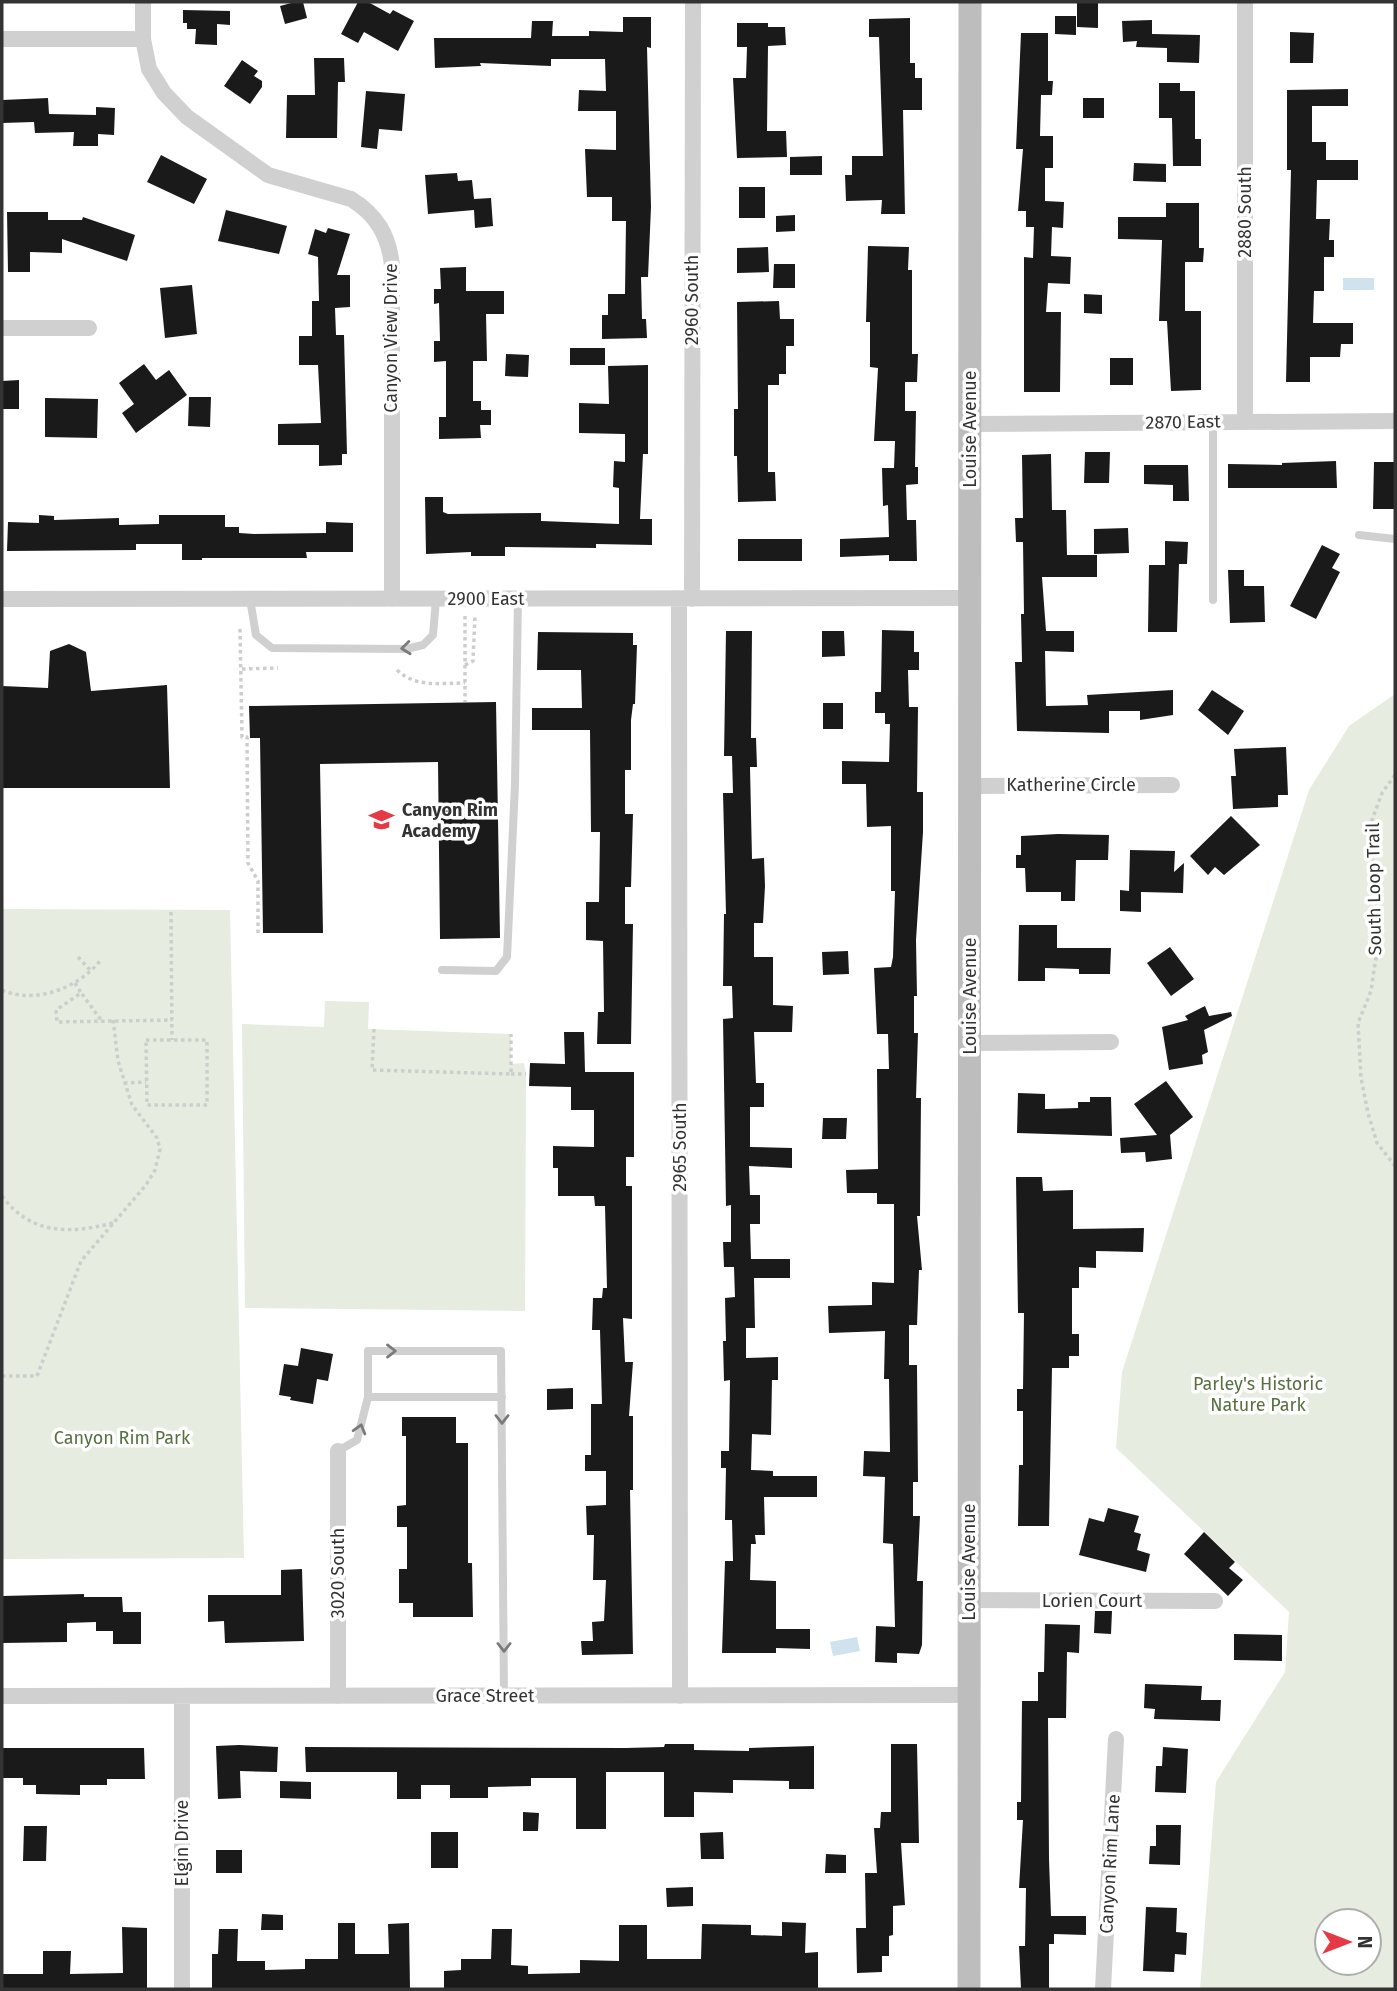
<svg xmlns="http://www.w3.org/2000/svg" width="1397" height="1991" viewBox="0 0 1397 1991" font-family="'Fira Sans',sans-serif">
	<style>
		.green { fill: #e6ecdf; fill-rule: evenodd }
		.water { fill: #cfe2ee }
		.building { fill: #1a1a1a }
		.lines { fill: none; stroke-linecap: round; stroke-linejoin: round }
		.path { stroke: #cdcdcd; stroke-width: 3.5; stroke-dasharray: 3.5 3.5; stroke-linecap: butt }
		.lane { stroke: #d0d0d0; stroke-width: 8 }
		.street { stroke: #d0d0d0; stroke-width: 16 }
		.secondary { stroke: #bdbdbd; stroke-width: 23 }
		.oneway { stroke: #7a7a7a }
		.labels { text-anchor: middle; stroke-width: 7; stroke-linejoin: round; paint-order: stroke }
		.street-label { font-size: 18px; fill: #333; stroke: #fff }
		.poi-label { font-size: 18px; font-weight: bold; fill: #333; stroke: #fff; text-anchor: start }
		.park-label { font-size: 18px; fill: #56703f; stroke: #fff }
	</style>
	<rect width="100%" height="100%" fill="#fff"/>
	<!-- green -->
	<path class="green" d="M1395 694V1989H1200L1216 1782 1285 1672 1289 1612 1116 1448 1122 1372 1309 790 1349 726ZM1327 1921H1369V1963H1327Z
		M2 909 230 910 244 1558 2 1559Z
		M325 1001 369 1002 368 1029 511 1034V1064L524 1063 526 1074 525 1311 245 1308 242 1024 324 1027Z"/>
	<!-- water -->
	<path class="water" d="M1343 278H1374V290H1343Z
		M857 1637 860 1651 833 1656 830 1642Z"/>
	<!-- building -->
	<path class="building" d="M295 2H303L307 18 285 24 280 6Z
		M358 2H368L390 14 393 10 414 21 398 51 364 32 358 43 341 34Z
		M1077 2H1098V28L1077 27Z
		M183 10 230 11V25L217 24V45L195 44 196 29H187V23H183Z
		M1055 16H1076V35L1055 34Z
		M623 17H651V48L647 47 651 207 648 277H641L642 319H646L647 338 602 339V315H608V294H625L626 221H612V197H587L585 149 616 150V111H578L579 90 606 91 605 59H551V66L480 63 481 66 435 68 434 38H531L532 21H553L552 36H589V31L623 32Z
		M910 18V63H915V78H922V110H903L905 214H881L882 200 846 201 845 175H852V156H883L879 37H869V19Z
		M1152 20V34L1200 35 1199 63 1167 62V48L1136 47 1137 41 1123 42 1122 21Z
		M737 23H768V27H785L786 45 768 46 767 131H786L787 157 737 158 733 78H746L747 47H737Z
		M1290 32 1314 33 1313 63H1290Z
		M1021 33H1048V81H1053L1052 95H1041L1040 136H1053V168H1045V201L1064 202 1063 228 1052 227 1051 256 1071 257 1070 284 1048 283 1046 312H1061L1060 392H1024V257L1033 258 1034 227H1026V211H1018L1023 149H1016Z
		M314 58H344L345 82H338L337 138H286L287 95H315Z
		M242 60 258 71 254 76 262 81V87L250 104 224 86Z
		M1159 83H1180V91H1195V139H1201V166H1173L1172 118H1159Z
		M1348 89V106H1312V142H1326V160H1358V180H1317L1316 219H1330L1329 240H1334V257H1324V291H1314L1313 323H1353V344H1341L1340 357H1310V382H1286L1291 170H1287V90Z
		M366 91 405 94 402 131 379 129 377 149 361 147Z
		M48 98 49 114 96 115V107L115 108 114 135 98 134V146H73L74 132 35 133 34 122 2 123V100Z
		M1083 98H1104V118H1083Z
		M161 155 207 179 194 204 147 182Z
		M822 156V175H790V157Z
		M1134 163 1166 164V182L1133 181Z
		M457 173 458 181 472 180 474 199 491 198 493 226 475 228 474 210 428 214 425 175Z
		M739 187H765V218H739Z
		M1166 203H1199V248H1204L1203 262H1185V311H1201V390L1171 391 1167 321H1159L1162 240 1118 239V217H1166Z
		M226 210 287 226 279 254 218 241Z
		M7 212H48V220H82L83 217 135 235 127 261 62 239V253L30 252V272H8Z
		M795 215V231L776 232V216Z
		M328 228 350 234 337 275H350V307L335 308 336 335H344L347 454H342V465L319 466V445H278V424L321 423 318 365H299V336H312V301H319L318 257 308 254 315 229 326 233Z
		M868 246 909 247 908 270H912V354H918L917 382H905V411H916L915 467H918V484L906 485 907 520H916L917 561H889V555L840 557V539L889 537 888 505 883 506 882 468H894L895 441H874L878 368 870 367V322H866Z
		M768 247 769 272 737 273V248Z
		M774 264H795V288H773Z
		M466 267V291H504V314H486L487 361H473V401H481V410H491V425H480L481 438 439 439V417H446V361L434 362V341H440L439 303 434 304V289H441L440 268Z
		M192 285 197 334 165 338 160 288Z
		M1084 294 1102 295V314L1084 313Z
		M779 301 780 319H794V346H786V374H779V385H768V472H775L776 501 738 502 737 456H734V409H738L737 302Z
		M570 348H605V365H570Z
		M506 354 529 355 528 377 505 376Z
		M1110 358H1133V385H1110Z
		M144 364 156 380 169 370 187 395 136 433 122 413 134 404 119 383Z
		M648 365V454H643L640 519H652V545L596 544V548L505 547V556H471V552L426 554 425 497H443V512L448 514 541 513V521L619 524V488L613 487 614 461 625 462V434L579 433V403L609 404 608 366Z
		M19 380V409H2V381Z
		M189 397H211L210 427 188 426Z
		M45 398 98 399 97 438 45 437Z
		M1085 452H1110L1109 483H1084Z
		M1051 454 1052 510H1066L1067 555H1097V577H1042L1046 631H1074V652L1045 651 1046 706 1088 705 1087 695 1173 690V715L1140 720V711H1109V733L1017 731 1015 662H1022L1021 614H1024L1023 542H1016L1015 518H1023L1022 455Z
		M1336 461 1337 488H1228V464L1282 465V463Z
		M1374 462H1395V509H1373Z
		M1144 465H1188L1189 501H1173V485L1144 484Z
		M39 515 54 516V520L119 518V525L159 524V515H225V527H239V533L254 534 326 533V522L353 523V552H306L307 558H202V560H182V544H136V550L7 551 8 522 39 523Z
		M1128 528 1129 553 1094 554V529Z
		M738 539H802V561H738Z
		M1165 541 1188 542 1187 564H1179L1177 632H1148L1149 565H1165Z
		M1322 545 1340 554 1332 568 1340 572 1316 619 1290 606Z
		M1228 570H1244V586H1264L1265 622 1230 623Z
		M882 630 914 631V652H919V670H908L909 707H918L917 792H923V832L916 940 917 996H914V1033H918L916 1098H921L920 1216H917L922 1270H919L917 1325H909V1365H917L918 1482H913V1516H920L917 1581H923L922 1645 919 1654 897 1653V1663L875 1662 876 1626 895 1627 893 1544 883 1543 885 1477 863 1476 864 1451 890 1452 889 1379H884L885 1331 829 1333 828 1306 872 1305V1282L894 1283V1204H877V1193H847L846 1170 878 1169 877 1069H889L888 1034H877L874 968 891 967 893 957 895 891H891V826L867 827 866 784H842V761L889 762 890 724H885V713H875V692H881Z
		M726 631H752L751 738H756L757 767H750L752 859 764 858 765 886 763 923H754V957H773V1005L793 1006 792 1032H754L756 1083H764V1107H750V1147L792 1148V1168L749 1166 750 1195H760V1224H750L751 1259H790V1278H754L755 1328H746V1358L778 1357V1380H772L771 1435 752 1434 751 1470 773 1471V1476H817V1497H764L765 1535H755L756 1544H751L750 1580 776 1581V1629H810V1649L776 1648V1653H722L725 1561H733L732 1520H725L726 1468H721V1451H729L730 1380 724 1381 723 1341H726L725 1298 735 1297 734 1267H724L723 1242H731V1205L726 1206 723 1019 733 1018 732 986H723L724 914H726L723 793H733L732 756H724Z
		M822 631H844L845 656 822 657Z
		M538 632 633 633V645H637L635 704H633L631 720V770H625V814H633L631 887H625V924H633L631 1044H597L598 1012H604L603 941 586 940V902H599L600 832H591L590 730H532V708H582L581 670H537Z
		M69 644 86 652 91 691 167 685 170 788H2V686L48 688 50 651Z
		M1212 690 1244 711 1228 735 1198 710Z
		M496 702 500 938 440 939 438 762 320 764 323 933H263L260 738H250L249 706Z
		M823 703H843V729H823Z
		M1286 747 1288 795H1278V807L1233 809 1231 776H1236L1234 749Z
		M1231 816 1260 845 1224 875 1215 867 1208 875 1190 856Z
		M1058 834 1109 835 1108 860H1076L1075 901H1061V892H1026L1025 868H1016V855H1021V836Z
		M1130 850 1175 851 1174 872 1184 863 1183 893 1141 892V912L1120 911V890L1129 891Z
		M1019 925H1057V948H1111L1110 974H1079V969L1045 968V981H1018Z
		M1170 947 1194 979 1171 996 1147 963Z
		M848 951 849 974 823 975 822 952Z
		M1205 1006 1209 1016 1231 1012 1232 1016 1204 1030 1208 1052 1202 1055 1203 1064 1169 1070 1162 1027 1188 1020 1185 1016Z
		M564 1032H584L585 1072H634V1157H626V1186H632V1319L623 1318 625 1362H633L629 1416H633V1490H630L633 1654 582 1655 581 1641H593L592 1622 604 1621 606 1580H593L594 1535H587L586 1506 606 1505V1471H585V1455H591V1404H602L600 1330H592L593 1298H602L603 1288H607L605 1206H595L594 1196H558V1168H553V1146L594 1147V1110H571V1087L529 1086 530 1063 565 1064Z
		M1166 1081 1193 1117 1170 1135 1172 1159 1146 1162 1145 1152 1121 1153 1120 1138 1157 1135 1134 1104Z
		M1018 1093 1045 1094V1109L1078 1108V1102H1090V1097H1111L1112 1136 1017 1133Z
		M823 1118H847L846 1139H822Z
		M1016 1177H1042L1043 1191 1073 1190V1229L1144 1228 1143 1252 1096 1251V1268L1079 1267V1288H1072V1334H1079V1356H1069V1368H1052L1049 1526H1018L1019 1465H1023V1411H1017V1389H1023L1024 1313H1018Z
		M301 1348 333 1354 328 1381 317 1379 313 1404 290 1400 291 1397 279 1395 284 1364 298 1366Z
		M573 1388V1409L547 1410V1389Z
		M402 1417H456V1443H468V1563H472L473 1617H413V1603H399V1569H407V1527H397V1506L406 1505V1436H402Z
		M1108 1508 1139 1516 1134 1532 1141 1534 1137 1550 1150 1554 1146 1572 1079 1555 1089 1518 1104 1522Z
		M1204 1532 1235 1562 1229 1568 1243 1580 1228 1596 1184 1554Z
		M302 1569 304 1641 225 1643 224 1621 208 1622V1595H281V1570Z
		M84 1594V1597H122L123 1612H141V1644H113V1631H96V1622L67 1623V1642L2 1643V1596Z
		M1095 1611H1112L1111 1634 1094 1633Z
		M1045 1624 1080 1625 1079 1653 1067 1652 1066 1718H1048L1049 1859 1051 1916H1086V1935L1054 1934V1944H1049V1989H1021L1019 1946H1025L1026 1888H1019L1023 1820H1017V1802H1021L1022 1701H1038V1672H1044Z
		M1234 1634 1282 1635V1661L1234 1660Z
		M1145 1684 1202 1686 1201 1700H1221L1220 1721 1154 1719 1155 1709 1144 1708Z
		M665 1744H694V1750L749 1751V1748L814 1746V1789H789V1781L733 1780V1793L694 1792V1817H664V1772H606V1829H576V1778H531V1786L488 1787V1798H450V1785H421V1799H397V1772H306L305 1747 626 1748 664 1747Z
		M891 1744H917L919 1843H901L905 1905 893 1906V1935L889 1936V1956H882V1972L857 1973 856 1928H866L865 1873H877L874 1828H880L881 1812H891Z
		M239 1745 278 1747 277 1772 240 1771 241 1798 218 1799 216 1746Z
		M1163 1747 1188 1749 1186 1793 1155 1792 1156 1766H1162Z
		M2 1748H144L145 1779H107V1785H80V1795L36 1794V1785H23V1778H2Z
		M280 1781 311 1782V1799L280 1798Z
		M523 1812 539 1813 538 1831H523Z
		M1156 1825H1181L1180 1865 1149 1864 1150 1846H1156Z
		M24 1826H47L46 1861H23Z
		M431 1832H458V1868H431Z
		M723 1832 724 1859H701L700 1833Z
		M216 1850H242V1873H216Z
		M826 1854 846 1855V1873H825Z
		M693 1887V1906L667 1907 666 1888Z
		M1146 1907 1177 1908 1176 1932 1187 1933 1186 1955 1175 1954 1174 1972 1143 1971Z
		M262 1914 283 1915V1930H261Z
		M782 1922 806 1923 805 1953 818 1952V1989H444V1971L461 1970V1959H491L492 1929H512L511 1965 528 1966V1974L580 1973V1960L619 1961V1925H647V1959H701L702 1924 751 1925V1935L782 1936Z
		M338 1923H355V1954H389L388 1924 409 1923 410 1989H212V1954H218L219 1929H238L237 1961H265V1970L305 1969V1959H338Z
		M122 1927 147 1928V1989H2L3 1974H43V1951H71L70 1974 123 1973Z"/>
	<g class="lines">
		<!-- path -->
		<path class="path" d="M465 616V702
			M240 629 242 737H247L248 863 258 881V934
			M465 665 473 661 475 616
			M242 669 278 668
			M397 670C416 688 440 683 465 683
			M1395 775 1382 793 1369 828 1376 890 1377 950 1371 991 1358 1023 1361 1078 1368 1113 1377 1143 1395 1166
			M171 912 172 1040
			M78 957 91 971
			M75 983 81 993 56 1010 57 1022 172 1020
			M2 990C35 1005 78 988 100 961
			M82 994 101 1020
			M374 1029 372 1070 511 1074V1034
			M146 1040H207V1105H147Z
			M511 1074H526
			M124 1083 146 1082
			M2 1196C31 1235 69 1234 113 1223
			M2 1376H37L81 1261 146 1185 155 1170 160 1149 157 1138 132 1105 118 1061 113 1019"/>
		<!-- lane -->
		<path class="lane" d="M1213 422V600
			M1359 535 1395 539
			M250 599 256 635 272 648 406 649 423 645 433 635 436 599
			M442 970 496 971 507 957 515 785 518 599
			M368 1397H502
			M338 1451 357 1440 368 1397V1351H501L504 1696"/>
		<!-- street -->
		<path class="street" d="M143 2V39L149 69 164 93 187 117 268 175 351 199C377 215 389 236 392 266V599
			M1245 2V421
			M2 39H143
			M2 328H89
			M970 424 1395 421
			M2 599 970 598
			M679 599 680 1696
			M692 599 693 2
			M970 786 1172 785
			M969 1043 1111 1042
			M338 1451V1696
			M969 1600 1215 1601
			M2 1696 969 1695
			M182 1989V1696
			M1103 1989 1116 1739"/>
		<!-- secondary -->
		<path class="secondary" d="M969 1989 970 2"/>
	</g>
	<!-- one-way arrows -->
	<defs><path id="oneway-chevron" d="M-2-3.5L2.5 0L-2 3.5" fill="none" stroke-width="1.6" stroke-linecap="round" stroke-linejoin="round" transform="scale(1.75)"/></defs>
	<g class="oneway">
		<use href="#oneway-chevron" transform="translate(406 648) rotate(174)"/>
		<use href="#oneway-chevron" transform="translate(391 1351)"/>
		<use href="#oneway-chevron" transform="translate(502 1419) rotate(90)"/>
		<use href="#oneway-chevron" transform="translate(360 1429) rotate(-74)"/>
		<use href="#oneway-chevron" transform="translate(504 1647) rotate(90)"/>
	</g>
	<!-- icons -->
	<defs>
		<symbol id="school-bare" viewBox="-9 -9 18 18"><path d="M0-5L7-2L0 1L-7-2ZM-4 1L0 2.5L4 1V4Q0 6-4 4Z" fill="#e63946" stroke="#fff" stroke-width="2.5" paint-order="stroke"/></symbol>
	</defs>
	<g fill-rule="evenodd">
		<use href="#school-bare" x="364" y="802" width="35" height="35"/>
	</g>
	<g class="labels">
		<!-- street labels -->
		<g class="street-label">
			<text transform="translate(1245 212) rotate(-90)" y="6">2880 South</text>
			<text transform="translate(692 300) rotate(-90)" y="6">2960 South</text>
			<text transform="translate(391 338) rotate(-90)" y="6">Canyon View Drive</text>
			<text transform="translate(1183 422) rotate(-1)" y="6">2870 East</text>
			<text transform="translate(970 429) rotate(-90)" y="6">Louise Avenue</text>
			<text x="486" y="605">2900 East</text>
			<text x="1071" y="791">Katherine Circle</text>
			<text transform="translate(1374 889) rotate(-91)" y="6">South Loop Trail</text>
			<text transform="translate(970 996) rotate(-90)" y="6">Louise Avenue</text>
			<text transform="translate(680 1147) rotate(-90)" y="6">2965 South</text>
			<text transform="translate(969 1562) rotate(-90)" y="6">Louise Avenue</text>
			<text transform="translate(338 1573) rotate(-90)" y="6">3020 South</text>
			<text x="1092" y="1607">Lorien Court</text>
			<text x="485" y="1702">Grace Street</text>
			<text transform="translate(182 1843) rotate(-90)" y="6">Elgin Drive</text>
			<text transform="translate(1110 1864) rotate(-87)" y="6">Canyon Rim Lane</text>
		</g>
		<!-- poi labels -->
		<g class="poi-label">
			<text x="402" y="816">Canyon Rim<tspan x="402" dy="21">Academy</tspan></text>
		</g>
		<!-- park labels -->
		<g class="park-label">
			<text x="1258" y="1390">Parley's Historic<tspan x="1258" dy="21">Nature Park</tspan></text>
			<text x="122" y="1444">Canyon Rim Park</text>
		</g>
	</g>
	<!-- border -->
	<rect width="1397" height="1991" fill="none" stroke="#333333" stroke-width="7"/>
	<!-- north arrow -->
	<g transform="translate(1348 1942) rotate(90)"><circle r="33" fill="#ffffff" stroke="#adadad" stroke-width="2"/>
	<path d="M0-5L12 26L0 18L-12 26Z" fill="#e63946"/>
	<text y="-10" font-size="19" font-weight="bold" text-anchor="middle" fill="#333333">N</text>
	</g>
</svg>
